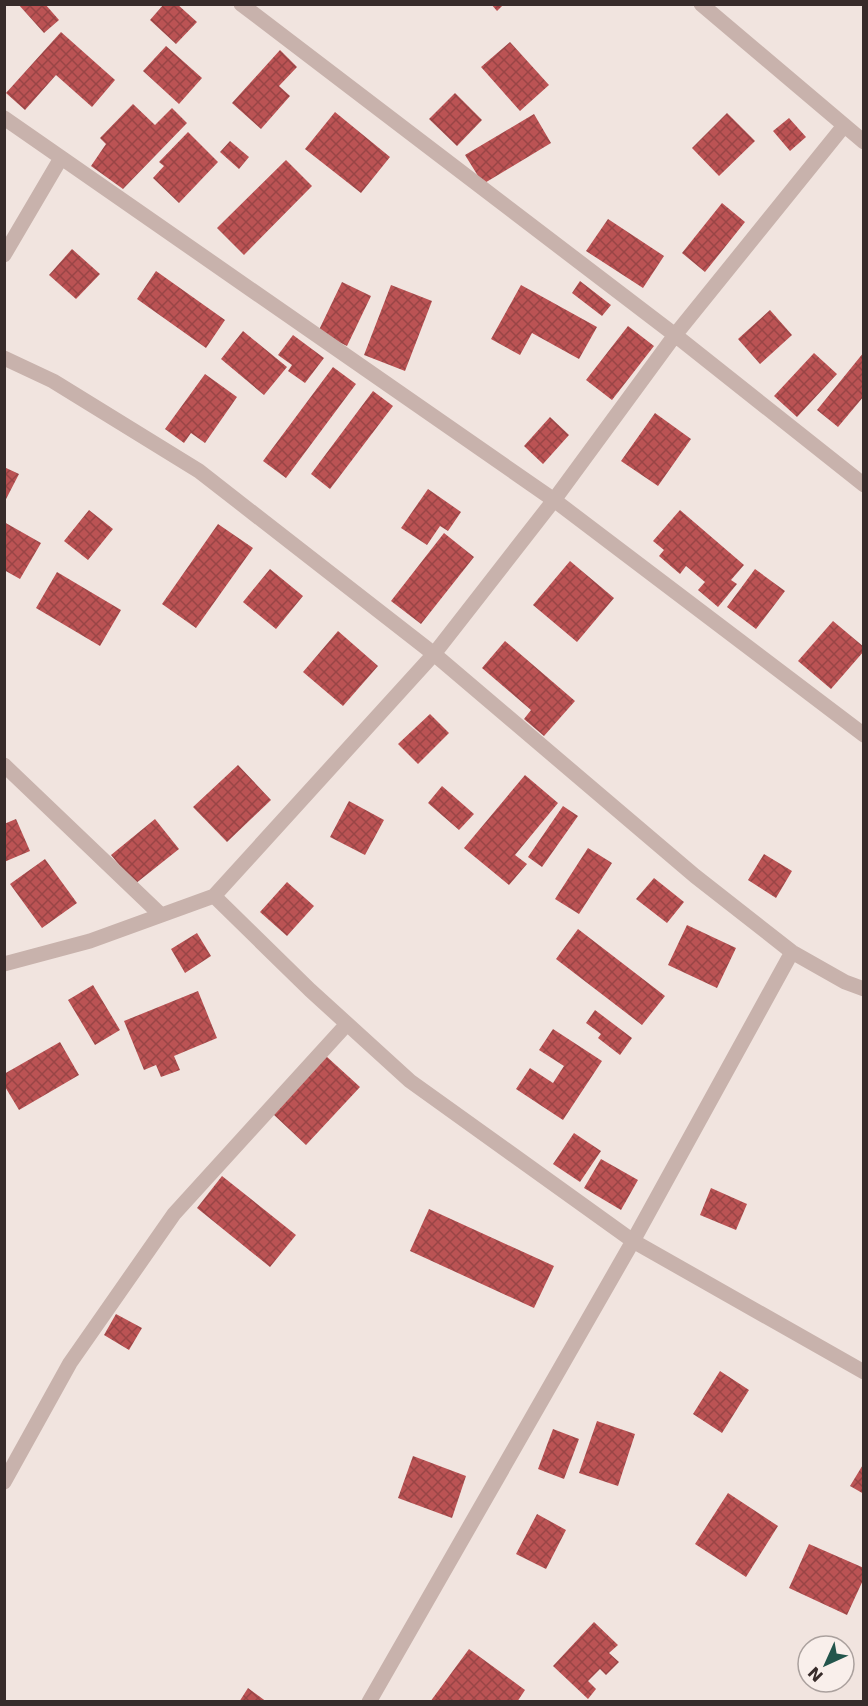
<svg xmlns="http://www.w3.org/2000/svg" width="868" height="1706" viewBox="0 0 868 1706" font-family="'DejaVu Sans',sans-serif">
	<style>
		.building { fill: url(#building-cross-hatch) }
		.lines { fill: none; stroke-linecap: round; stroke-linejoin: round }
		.minor { stroke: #c8b2ac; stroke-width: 15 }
	</style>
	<defs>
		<pattern id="building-cross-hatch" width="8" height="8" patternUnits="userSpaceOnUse" patternTransform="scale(1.5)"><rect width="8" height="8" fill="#bb5354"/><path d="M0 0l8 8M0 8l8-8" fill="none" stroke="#994546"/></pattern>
	</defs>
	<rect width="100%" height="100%" fill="#f1e4df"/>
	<!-- building -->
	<path class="building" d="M18 4H45L59 20 44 33Z
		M164 4H177L197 22 176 44 150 20Z
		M491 4H504L497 11Z
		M61 32 115 80 92 107 56 75 25 110 6 93Z
		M510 42 549 85 520 111 481 67Z
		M166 46 202 78 179 104 143 71Z
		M280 50 297 67 279 86 290 96 261 129 232 103Z
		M455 93 482 120 457 146 429 119Z
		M133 104 155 125 172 108 187 123 123 189 91 166 106 144 100 138Z
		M335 112 390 157 361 193 305 149Z
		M727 113 755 141 719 176 692 148Z
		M534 114 551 143 483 184 465 155Z
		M789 118 806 137 790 151 773 131Z
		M188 132 218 162 179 203 153 178 164 166 159 162Z
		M230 141 249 157 239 169 220 152Z
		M286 160 312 186 244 255 217 228Z
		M722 203 745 222 705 272 682 253Z
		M608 219 664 256 643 288 586 251Z
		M72 249 100 274 76 299 49 275Z
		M156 271 225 320 206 348 137 299Z
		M580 281 611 305 602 316 572 293Z
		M342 282 371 296 347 346 318 332Z
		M391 285 432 301 405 371 364 355Z
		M521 285 597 327 579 359 532 333 520 355 491 339Z
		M770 310 792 335 760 364 738 339Z
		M628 326 654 346 612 400 586 380Z
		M243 331 287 367 264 395 221 359Z
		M293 335 324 358 305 383 288 371 292 365 278 355Z
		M864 352V396L838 427 817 410Z
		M814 353 837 374 797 417 774 396Z
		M333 367 356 384 286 478 263 461Z
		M205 374 237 397 205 443 191 433 184 443 165 429Z
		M373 391 393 406 330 489 311 474Z
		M655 413 691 439 658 486 621 461Z
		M550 417 569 435 543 464 524 446Z
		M4 467 19 474 4 503Z
		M428 489 461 512 448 531 440 526 427 545 401 528Z
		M89 510 113 529 88 560 64 541Z
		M680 510 744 565 731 580 737 584 718 607 698 590 705 582 686 566 680 574 659 556 664 550 653 541Z
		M4 522 41 543 20 579 4 570Z
		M218 524 253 548 196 628 162 604Z
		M444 533 474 557 421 624 391 601Z
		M570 561 614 598 577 642 533 605Z
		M270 569 303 596 276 629 243 602Z
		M755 569 785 591 756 629 727 607Z
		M57 572 121 610 100 646 36 608Z
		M833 621 864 647V651L831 689 798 661Z
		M338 631 378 666 343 706 303 672Z
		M505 641 575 701 544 736 524 719 531 710 482 668Z
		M430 714 449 733 418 764 398 744Z
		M238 765 271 800 227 842 193 807Z
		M525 775 558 803 515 855 527 864 509 885 464 848Z
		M442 786 474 814 459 830 428 803Z
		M349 801 384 820 365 855 330 837Z
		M563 806 578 816 542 867 528 857Z
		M16 819 30 851 4 862V824Z
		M155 819 179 849 135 884 111 855Z
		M588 848 612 863 579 914 555 899Z
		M764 854 792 871 776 898 748 880Z
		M45 859 77 903 42 928 10 884Z
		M654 878 684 902 667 923 636 899Z
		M287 882 314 906 287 936 260 912Z
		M687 925 736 948 717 988 668 965Z
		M578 929 665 996 642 1025 556 959Z
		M197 933 211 956 185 973 171 949Z
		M93 985 120 1030 95 1045 68 1000Z
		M198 991 217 1038 174 1056 180 1070 161 1077 156 1065 144 1070 124 1021Z
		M595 1010 632 1038 620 1055 598 1038 601 1034 586 1023Z
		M553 1029 602 1061 563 1120 516 1089 530 1068 553 1083 564 1066 539 1050Z
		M60 1042 79 1075 19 1110 4 1085V1074Z
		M326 1056 360 1087 306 1145 273 1114Z
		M574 1133 601 1151 580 1182 553 1164Z
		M601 1159 638 1180 621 1210 584 1188Z
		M222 1176 296 1235 270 1267 197 1208Z
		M711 1188 747 1204 736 1230 700 1215Z
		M429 1209 554 1266 534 1308 410 1251Z
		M116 1314 142 1328 129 1350 104 1335Z
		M720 1371 749 1390 722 1433 693 1414Z
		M597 1421 635 1434 618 1486 579 1473Z
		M553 1429 579 1439 564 1479 538 1469Z
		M413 1456 466 1476 452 1518 398 1498Z
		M864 1463V1494L850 1486Z
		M728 1493 778 1526 746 1577 695 1544Z
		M537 1514 566 1530 546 1569 516 1554Z
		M809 1544 864 1568V1578L847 1615 789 1588Z
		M594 1622 618 1645 609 1653 619 1662 606 1675 600 1669 588 1681 596 1689 588 1699 553 1666Z
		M469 1649 525 1690 517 1702H430Z
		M248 1688 267 1702H239Z"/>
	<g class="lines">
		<!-- minor -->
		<path class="minor" d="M241 4 675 335 864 485
			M701 4 864 142
			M4 118 554 500 864 735
			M4 255 61 158
			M4 358 53 381 199 471 434 654 695 876 792 952 845 982 864 989
			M4 765 161 915
			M214 896 310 990 410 1081 633 1241 864 1372
			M4 964 90 941 214 896 434 654 554 500 675 335 843 127
			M4 1482 70 1363 174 1214 347 1024
			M369 1702 633 1241 792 952"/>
	</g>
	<!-- border -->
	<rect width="868" height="1706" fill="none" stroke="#372b2a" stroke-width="12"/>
	<!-- north arrow -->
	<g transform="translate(826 1664) rotate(225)"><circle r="28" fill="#f9efeb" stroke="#aba19e" stroke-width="1.5"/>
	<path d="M0-4.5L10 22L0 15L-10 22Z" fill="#23554c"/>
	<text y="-9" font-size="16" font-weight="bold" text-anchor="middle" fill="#372b2a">N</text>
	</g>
</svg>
